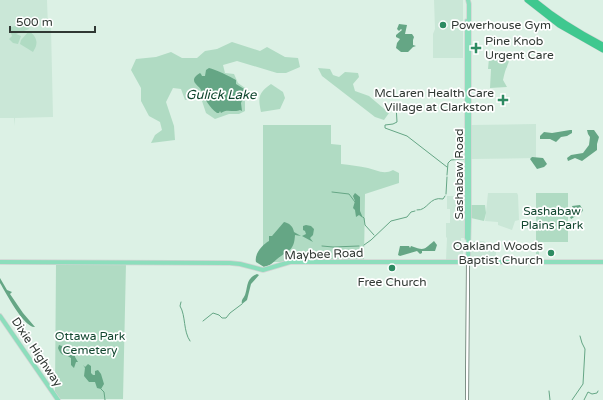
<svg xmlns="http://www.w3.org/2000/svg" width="603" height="400" viewBox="0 0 603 400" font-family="'Varela Round',sans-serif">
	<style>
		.built { fill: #cae7d7 }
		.green { fill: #b0dbc3 }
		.water { fill: #65a685 }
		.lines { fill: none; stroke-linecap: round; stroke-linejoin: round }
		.stream { stroke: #65a685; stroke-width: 1 }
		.minor-casing { stroke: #5d7066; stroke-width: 4 }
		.major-casing { stroke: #d1d3d2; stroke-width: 5.5 }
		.highway-casing { stroke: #d1d3d2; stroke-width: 6 }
		.minor { stroke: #fff; stroke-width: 2.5 }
		.major { stroke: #8cdebc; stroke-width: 4 }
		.highway { stroke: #3fc88f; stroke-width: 5 }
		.poi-dot { fill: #2d8b62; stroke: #fff; stroke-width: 1.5 }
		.labels { text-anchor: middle; stroke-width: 3.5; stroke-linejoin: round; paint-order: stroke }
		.poi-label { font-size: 12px; fill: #303833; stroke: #fff; text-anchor: start }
		.street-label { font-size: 12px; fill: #303833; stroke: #fff }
		.park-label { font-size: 12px; fill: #144831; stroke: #fff }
		.water-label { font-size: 13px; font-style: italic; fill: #10462f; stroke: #fff }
	</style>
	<rect width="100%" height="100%" fill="#dcf1e5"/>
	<!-- built -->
	<path class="built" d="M0 0H47L48 28H51L53 117 15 118 14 126V118H0Z
		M434 0H463V58H433V34L435 29Z
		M536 124V158L471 159V125Z
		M488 193H517L518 195 519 220 515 221 512 230 498 225V222L485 221Z
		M447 196H464L465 238H461V244H463V260H446L447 238 446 237V223H450V209H447Z
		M474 241H484L486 244H496V257H489V259L470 260V249Z"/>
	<!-- green -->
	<path class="green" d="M26 22 29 29 16 34 21 36 18 44 13 43 9 39 12 36 9 28Z
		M29 31C37 37 39 43 33 52L20 44 21 40Z
		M232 42 260 51 267 47 285 57 298 58 300 67 286 73H277L237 61 223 65 225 73 234 74 238 83 255 95 253 99H245V111L239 114H229L215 119 206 113 201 98 185 100 181 89 173 88 166 102 174 126 175 140 151 143 155 135 162 130 160 122 149 116 141 101V88L131 70 136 59 156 57 171 52 182 58H197L205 51 217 49Z
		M489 58H509C509 63 508 63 507 67 505 70 504 76 503 80L507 87 490 88 491 69H488Z
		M318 68 330 69 333 75 339 77 345 72 358 73 359 77 353 84 355 91 369 96 389 113 384 120 375 117 322 76Z
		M271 84 283 92 285 98 280 109 261 112C258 98 258 93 271 84Z
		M263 125H331V144L341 145V164C350 165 359 166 368 168 376 170 384 175 393 170L399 173V183L365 194 364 262H263Z
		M536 193H568V242H539V261H536Z
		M471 205H485L486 213 484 221 471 218Z
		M56 263H126L123 399H60L55 392Z"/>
	<!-- water -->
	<path class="water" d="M399 24 407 25 405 34H412L414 37 413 40V45L416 46 413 47 408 52H401L396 48 397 43 400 39 396 37V35L402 30 401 29 399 31 397 29Z
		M209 68C215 69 231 77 236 80V84L254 95 253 97 250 95 249 96H244L241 103 242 111 240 110C234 113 227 108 221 113L220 111 219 113H217C209 107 205 99 201 90 199 86 194 84 194 80 194 77 197 75 200 73L201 74 202 76H205L206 70Z
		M570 130H572V133L567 136 561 137 556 142 550 139H540V136L544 132 552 133Z
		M587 130H594L599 137 597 144V150L582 161 575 158 568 161 567 158 571 155 583 153 589 145 590 137 588 134Z
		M532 157 543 158 547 164 544 167 537 169 530 159Z
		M355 193 360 197V211L363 218 359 215 356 217 355 210 353 208 355 201 353 196Z
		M580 205 583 210 582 212 571 219 570 217 573 209 572 206Z
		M284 222C289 223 293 226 294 232L301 236 295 235C294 252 288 250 277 259 273 263 269 266 264 267L256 262C254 254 263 244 269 241V236H272Z
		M306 225 311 226 314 229 313 235 310 238 313 242 302 236 306 234 305 231 303 230V226Z
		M434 241 437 245 435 251H422V253L420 254 417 251 400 256 398 255 400 246H409L410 248 411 246C425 251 423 250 434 241Z
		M257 274 259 275 251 284 247 300 242 304C241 300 243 299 245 295 248 287 246 278 257 274Z
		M0 278 7 290 12 292 10 294 23 313 35 327C24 328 6 293 0 283Z
		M59 345 62 346 65 351 69 354 73 352 75 354V357L78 362H76L74 368 71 365V358C64 353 62 358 58 348Z
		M88 364 91 366V373L93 375H95V371L98 370 101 374 104 384 101 389 97 388 95 382H89L84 376 85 368 83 365 85 367Z"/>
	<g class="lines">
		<!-- stream -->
		<path class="stream" d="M396 105 397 122 393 124 385 125V128L407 136 447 167
			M447 175 448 163 451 160 464 159
			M332 192 349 194 355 202
			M446 194 447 177
			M417 210C428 211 429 196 443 199L445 196
			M363 217 364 218 365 225 374 235
			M364 245 371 240 391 221 407 217 411 212 415 211
			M322 246 333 247 359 246
			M181 302 180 306C186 316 183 331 190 341
			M203 321 213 313 219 315 222 318H226L230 313 242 304
			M101 389 104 392 105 400
			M549 391 550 400
			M572 400 583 384 585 349 582 343 580 336
			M584 400 588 392 592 394 597 393 598 391"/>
		<defs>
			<path id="minor" d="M467 400 468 262"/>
			<path id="major" d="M467 238V21
				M0 262 230 263 240 264 263 270 290 262H603
				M468 262 469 219V4L468 0
				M0 316 58 400"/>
			<path id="highway" d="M527 0 559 25 603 50
				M534 0C555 18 578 32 603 45"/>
		</defs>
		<!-- minor casing -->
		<use href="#minor" class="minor-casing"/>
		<!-- major casing -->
		<use href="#major" class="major-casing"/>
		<!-- highway casing -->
		<use href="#highway" class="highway-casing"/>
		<!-- minor -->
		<use href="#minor" class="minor"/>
		<!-- major -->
		<use href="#major" class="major"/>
		<!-- highway -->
		<use href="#highway" class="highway"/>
	</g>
	<!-- markers -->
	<g class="poi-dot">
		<circle cx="443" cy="25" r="4"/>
		<path d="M474 42h4v4h4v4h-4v4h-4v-4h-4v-4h4z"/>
		<path d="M501 94h4v4h4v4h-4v4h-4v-4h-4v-4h4z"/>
		<circle cx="551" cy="253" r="4"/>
		<circle cx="392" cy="268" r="4"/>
	</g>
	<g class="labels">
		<!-- poi labels -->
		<g class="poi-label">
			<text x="451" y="29">Powerhouse Gym</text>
			<text x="485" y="45">Pine Knob<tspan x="485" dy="14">Urgent Care</tspan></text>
			<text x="494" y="97" text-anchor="end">McLaren Health Care<tspan x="494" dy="14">Village at Clarkston</tspan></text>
			<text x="543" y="250" text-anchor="end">Oakland Woods<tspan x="543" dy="14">Baptist Church</tspan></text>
			<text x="392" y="286" text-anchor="middle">Free Church</text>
		</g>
		<!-- street labels -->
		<g class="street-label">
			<text transform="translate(459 174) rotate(-90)" y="4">Sashabaw Road</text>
			<text transform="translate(324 254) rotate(-2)" y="4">Maybee Road</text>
			<text transform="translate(37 352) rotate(56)" y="4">Dixie Highway</text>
		</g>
		<!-- park labels -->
		<g class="park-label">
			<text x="552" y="215">Sashabaw<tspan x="552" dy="14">Plains Park</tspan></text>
			<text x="90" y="340">Ottawa Park<tspan x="90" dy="14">Cemetery</tspan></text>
		</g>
		<!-- water labels -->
		<g class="water-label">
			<text x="221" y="99">Gulick Lake</text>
		</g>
	</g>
	<!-- scale -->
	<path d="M10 26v6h85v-6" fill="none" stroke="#303833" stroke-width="2"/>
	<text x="16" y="26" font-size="12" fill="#303833" stroke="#ffffff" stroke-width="3" paint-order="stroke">500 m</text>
</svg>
